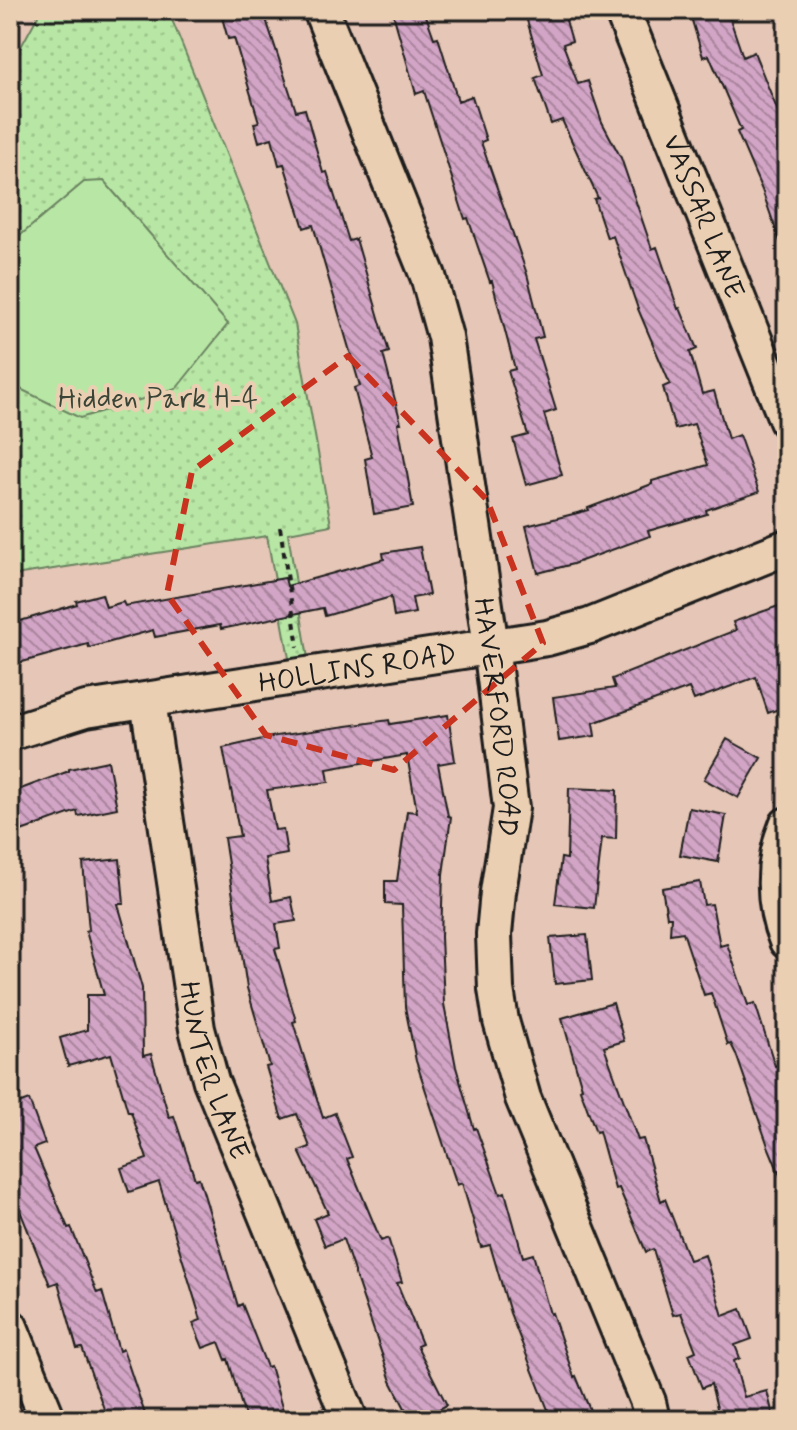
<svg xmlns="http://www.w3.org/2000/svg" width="797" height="1430" viewBox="0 0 797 1430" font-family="Mynerve,sans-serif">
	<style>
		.grass { fill: url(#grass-dots); stroke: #6a8260; stroke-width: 2 }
		.garden { fill: #b8e7a5; stroke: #6a8260; stroke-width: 2 }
		.building { fill: url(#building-back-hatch); stroke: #1c1c1c; stroke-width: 2 }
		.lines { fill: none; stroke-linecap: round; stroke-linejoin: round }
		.minor-casing { stroke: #1c1c1c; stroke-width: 40 }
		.path { stroke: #1c1c1c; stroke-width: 4; stroke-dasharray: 6 6; stroke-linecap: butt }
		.minor { stroke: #ebcfb2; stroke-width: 34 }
		.marked { fill: none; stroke: #c8321e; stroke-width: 6; stroke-dasharray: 16 10; stroke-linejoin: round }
		.labels { text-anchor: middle; stroke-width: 8; stroke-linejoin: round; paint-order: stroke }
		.street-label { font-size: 28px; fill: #1c1c1c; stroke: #ebcfb2 }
		.park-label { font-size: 28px; fill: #3b4537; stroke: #ebcfb2 }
	</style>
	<defs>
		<pattern id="grass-dots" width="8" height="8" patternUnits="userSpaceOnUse" patternTransform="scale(2)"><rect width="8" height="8" fill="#b8e7a5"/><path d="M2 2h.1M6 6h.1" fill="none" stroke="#9ec68d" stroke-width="1.8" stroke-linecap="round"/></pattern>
		<pattern id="building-back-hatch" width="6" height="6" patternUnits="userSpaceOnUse" patternTransform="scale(2)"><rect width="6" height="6" fill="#d2a4c5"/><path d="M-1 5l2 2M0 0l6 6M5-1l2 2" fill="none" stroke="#aa859f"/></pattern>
	</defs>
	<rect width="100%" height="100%" fill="#e6c6b6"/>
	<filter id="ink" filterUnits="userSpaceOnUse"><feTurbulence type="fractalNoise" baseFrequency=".0125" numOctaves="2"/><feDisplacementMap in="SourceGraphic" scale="16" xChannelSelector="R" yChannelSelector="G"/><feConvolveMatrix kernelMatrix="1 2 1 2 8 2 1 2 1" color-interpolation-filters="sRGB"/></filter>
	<g filter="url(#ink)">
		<!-- grass -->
		<path class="grass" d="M41 10H168L295 324 331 525 288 533 310 671 292 675 267 536 21 574 10 579V67Z"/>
		<!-- garden -->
		<path class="garden" d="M104 181 228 324 176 389 80 418 10 384V244L84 182Z"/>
		<!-- building -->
		<path class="building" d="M220 10H263L296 111 305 109 323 173 327 172 349 241 356 239 389 352 383 354 401 423H398L413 507 374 514 365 459 372 457 354 388 360 386 313 225 304 228 284 164 279 165 272 138 259 142 254 123 259 122 234 38 228 39Z
			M392 10H424L434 38 438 37 458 101 472 96 486 140 481 142 527 274 543 337 534 339 556 410 544 414 562 475 526 485 513 439 528 435 508 371 515 369 492 281 490 282 468 218 465 219 424 91 416 94Z
			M524 10H563L572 41 563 44 578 84 588 81 602 122 621 158 652 249 657 247 678 309 680 308 697 349 690 352 702 394 714 391 728 439 739 435 759 492 706 510 707 514 648 531 650 536 573 564 538 573 526 526 589 510 588 508 652 484V481L708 465 694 424 675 429 663 387 670 384 638 309 613 236 607 238 594 199 598 198 562 120 551 124 535 78 543 75Z
			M703 10H727L743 57 754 52 787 134V253H784L762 190 737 132 741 130 709 55 703 57 690 14Z
			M420 547 429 595 412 598 415 613 394 617 391 597 325 616 323 608 221 629 220 625 155 637 153 630 89 648 88 644 15 664 10 645V624L77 604 76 601 102 594 106 607 123 602 125 606 285 578 287 586 384 559 383 553Z
			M787 603V706L768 713 756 677 694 700 689 688 593 723 595 736 559 741 553 697 615 688 612 679 736 630 733 622Z
			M448 715 455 761 438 764 448 816 451 817 443 874 441 937 444 1004 456 1067 474 1129 476 1128 500 1194 505 1192 523 1257 533 1254 550 1314 552 1313 574 1377 576 1376 594 1420H552L510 1313 490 1245 481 1247 462 1183 457 1185 416 1061 405 1007 402 905 385 904V881H397L407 811 417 812 407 755 327 769 329 782 267 790 275 830 283 829 287 854 265 858 272 901 291 897 296 921 276 924 280 948 275 949 296 1021 293 1022 323 1118 335 1113 352 1157 347 1159 381 1241 388 1238 402 1282 397 1283 422 1344 417 1346 447 1405 418 1420H411L391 1381 343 1239 325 1246 314 1219 328 1213 299 1151 310 1147 297 1114 282 1119 266 1067 270 1066 247 988 224 838 240 836 223 748 276 736 389 720 390 724Z
			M727 739 761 758 738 798 704 779Z
			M108 761 117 808 78 816 77 811 10 835V793L69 771V769Z
			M569 788 617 790 616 839 602 838 594 908 555 904 561 858 567 859Z
			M689 808 726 815 718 862 680 855Z
			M120 859 124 904H118L142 988 143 1056 151 1054 169 1117 174 1116 195 1179 199 1178 238 1306 242 1304 267 1367 270 1366 283 1411 251 1420H246L228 1359 226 1360 219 1342 203 1348 193 1323 201 1320 159 1182 129 1192 121 1168 147 1159 131 1112H128L111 1054 68 1066 60 1038 87 1030V995H104L86 931 89 930 83 863Z
			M700 882 704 905 712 904 720 946 727 944 748 1005 755 1003 775 1066 778 1065 787 1091V1192L768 1146 736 1054 731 1044 728 1045 711 993 704 995 683 932 670 934 671 917H667L662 888Z
			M587 935 592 980 555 984 550 938Z
			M613 1003 624 1041 604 1047 638 1140 643 1139 661 1201 665 1199 689 1260 705 1255 723 1316 741 1309 752 1339 735 1345 740 1358 734 1361 744 1397 767 1391 773 1415 755 1420H720L711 1384 702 1388 689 1354 696 1351 681 1313 673 1315 653 1249 646 1252 619 1188 615 1189 599 1131 596 1132 580 1089 582 1088 562 1018Z
			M29 1100 45 1144 34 1148 68 1228 71 1227 97 1293 102 1291 119 1351 123 1349 147 1420H108L82 1348 77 1349 58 1282 50 1285 10 1186V1107Z"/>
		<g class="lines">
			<defs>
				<g id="minor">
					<path id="s1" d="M321 10 428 276 445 337 491 646 511 808 498 892 494 934 496 989 501 1021 523 1098 648 1402 652 1420"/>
					<path id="s2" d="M622 10 787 421"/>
					<path id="s3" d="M148 701 197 1029 211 1081 350 1420"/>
					<path id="s4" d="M10 733 86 709 547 638 590 626 787 547"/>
					<path d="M787 825C772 861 772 905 787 941"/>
					<path d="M10 1327 48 1420"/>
				</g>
			</defs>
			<!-- minor casing -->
			<use href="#minor" class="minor-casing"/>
			<!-- path -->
			<path class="path" d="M280 527 298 647"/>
			<!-- minor -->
			<use href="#minor" class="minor"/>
		</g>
	</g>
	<!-- marked area -->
	<path class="marked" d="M348 356 487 500 543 643 394 770 266 735 167 594 192 471Z"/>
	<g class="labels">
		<!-- street labels -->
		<g class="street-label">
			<text dy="10" stroke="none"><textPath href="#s2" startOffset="222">VASSAR LANE</textPath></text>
			<text dy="10" stroke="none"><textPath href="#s4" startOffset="354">HOLLINS ROAD</textPath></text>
			<text dy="10" stroke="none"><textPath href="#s1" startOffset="734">HAVERFORD ROAD</textPath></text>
			<text dy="10" stroke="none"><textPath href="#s3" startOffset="376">HUNTER LANE</textPath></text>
		</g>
		<!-- park labels -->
		<g class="park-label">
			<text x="158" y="407">Hidden Park H-4</text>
		</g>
	</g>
	<!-- margin -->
	<rect width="797" height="1430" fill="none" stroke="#ebcfb2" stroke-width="40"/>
	<rect x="20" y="20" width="757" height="1390" fill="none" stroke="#1c1c1c" stroke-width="3" filter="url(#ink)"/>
</svg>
